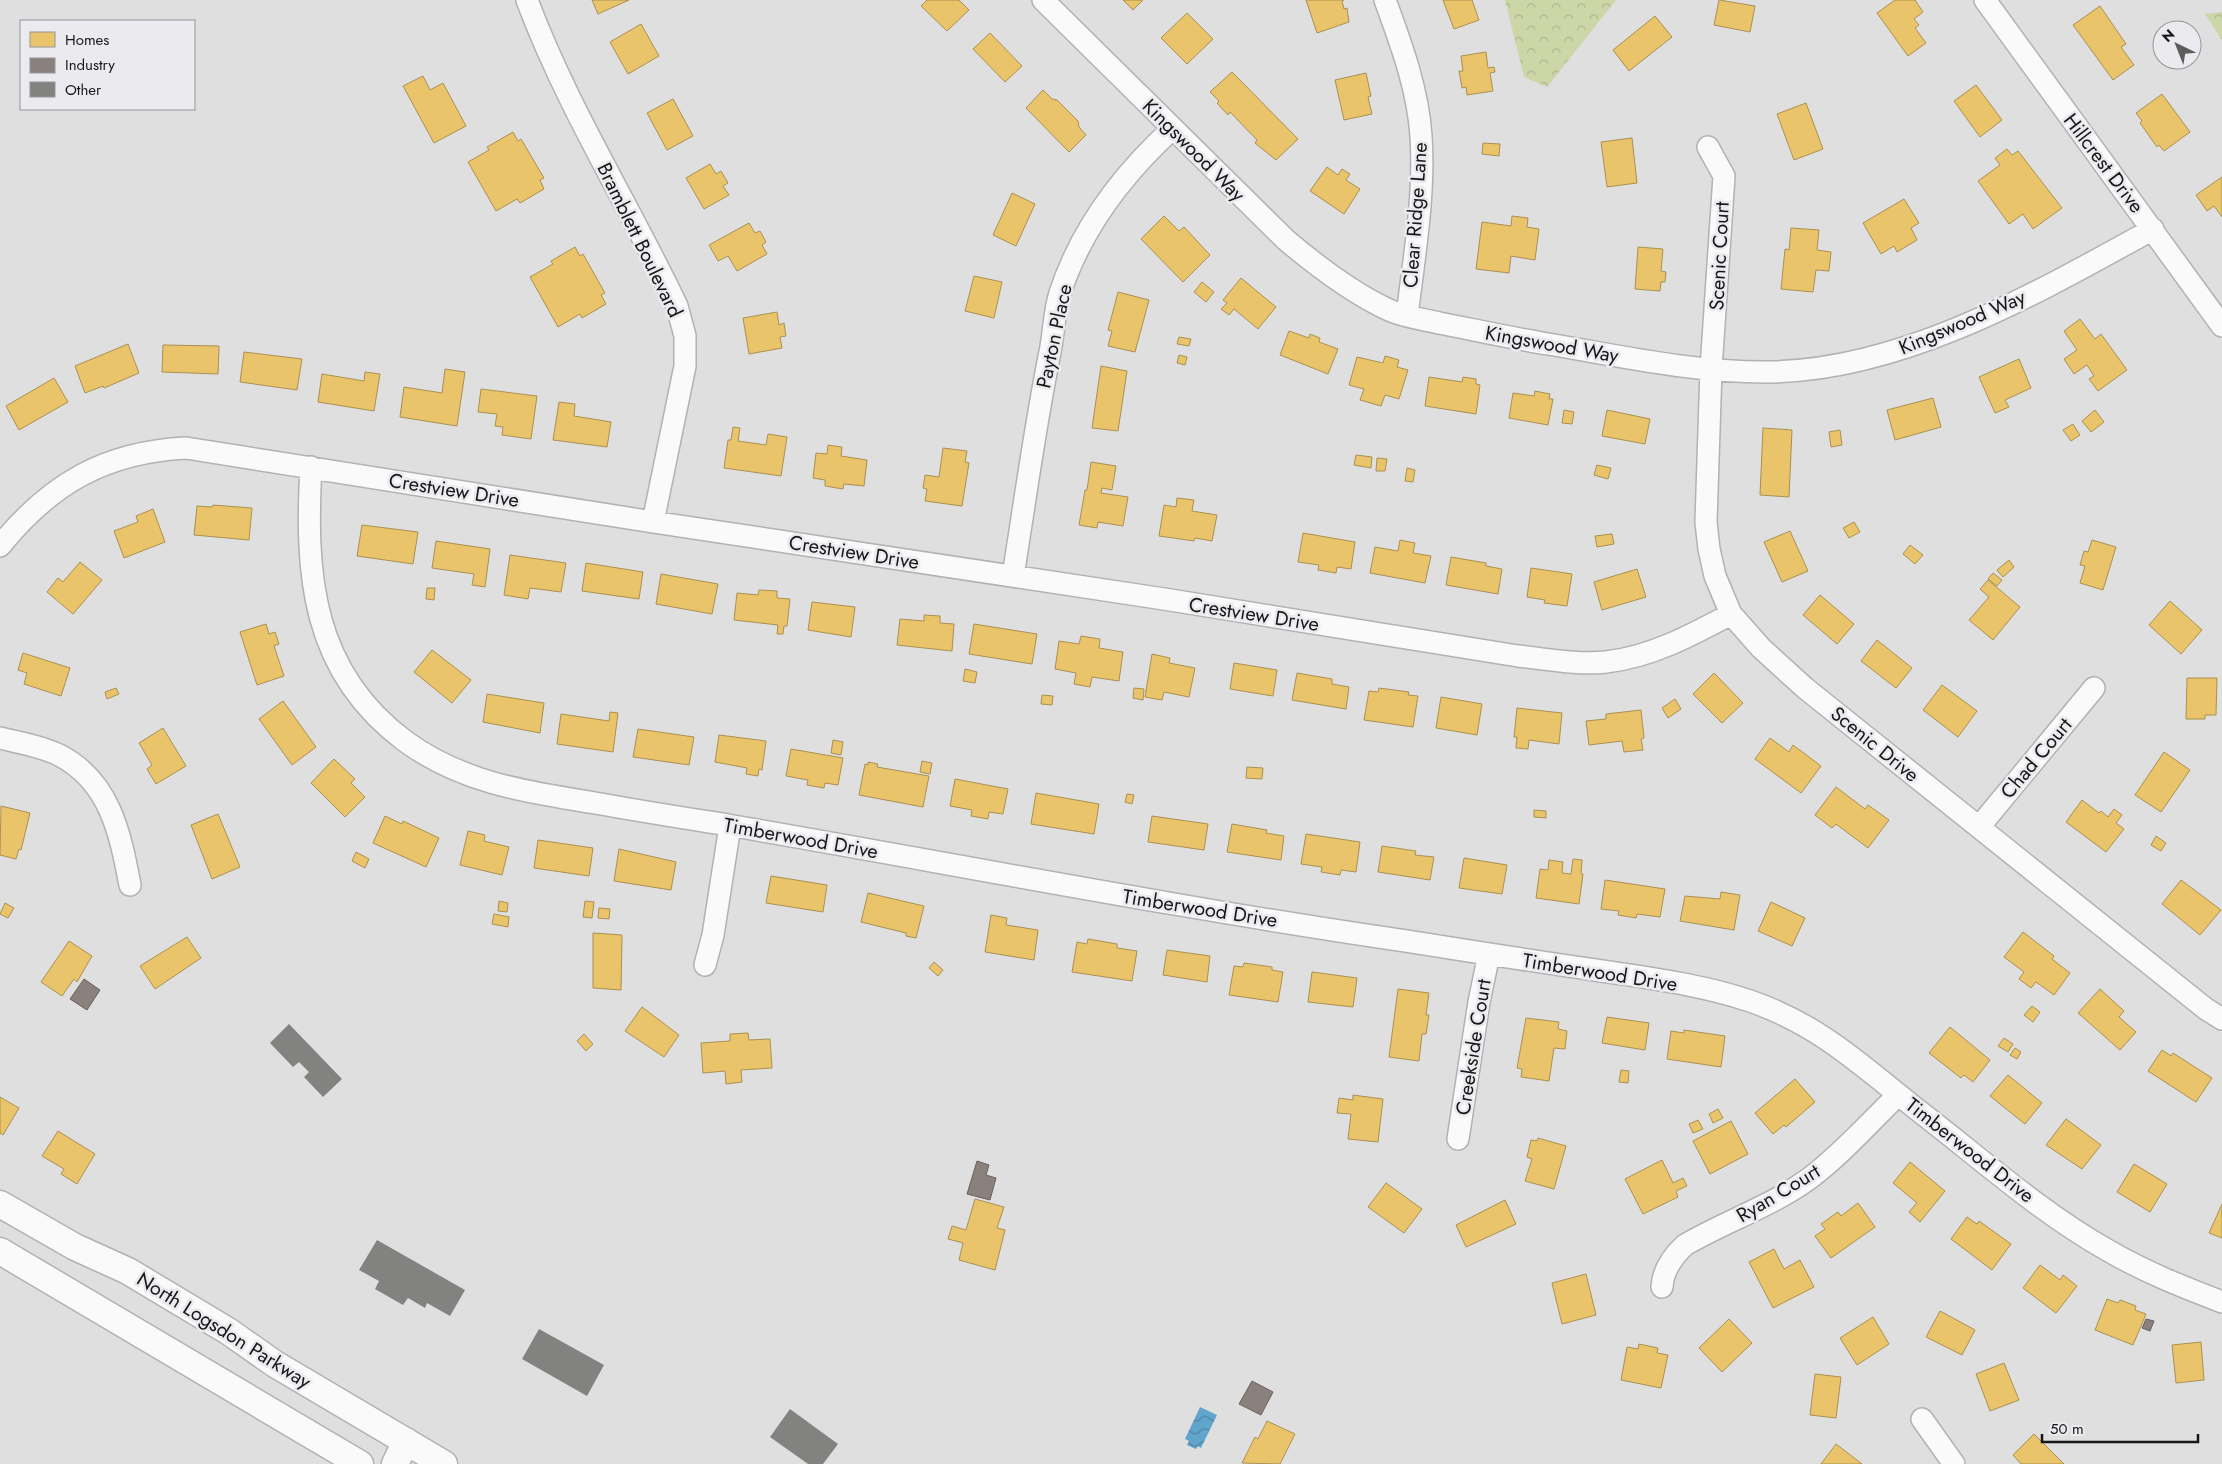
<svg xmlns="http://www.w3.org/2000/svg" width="2222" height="1464" viewBox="0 0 2222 1464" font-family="Jost,sans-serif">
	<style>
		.forest { fill: url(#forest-crowns) }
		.water { fill: url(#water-waves) }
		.homes { fill: #e9c46a; stroke: #aa9051 }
		.industry { fill: #8a817c; stroke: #68615e }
		.building { fill: #828281 }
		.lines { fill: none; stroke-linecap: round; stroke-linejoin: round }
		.minor-casing { stroke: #b2b2b3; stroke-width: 24 }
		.major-casing { stroke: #b2b2b3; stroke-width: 29 }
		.minor { stroke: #fafafa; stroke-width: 21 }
		.major { stroke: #fafafa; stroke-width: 26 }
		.labels { text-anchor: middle; stroke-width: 5; stroke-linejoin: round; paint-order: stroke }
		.street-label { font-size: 20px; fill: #171718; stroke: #ebebef }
	</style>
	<defs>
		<pattern id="forest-crowns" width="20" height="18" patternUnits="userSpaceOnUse" patternTransform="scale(1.25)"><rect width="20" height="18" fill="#ccd6a6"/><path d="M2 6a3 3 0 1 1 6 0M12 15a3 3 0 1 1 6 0" fill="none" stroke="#aeb78e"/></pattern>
		<pattern id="water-waves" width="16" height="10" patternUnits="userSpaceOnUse" patternTransform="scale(1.25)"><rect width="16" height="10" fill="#61a4cc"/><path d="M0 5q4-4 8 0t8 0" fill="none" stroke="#4f85a5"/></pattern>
	</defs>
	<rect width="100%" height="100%" fill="#dfdfe0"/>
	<!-- forest -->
	<path class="forest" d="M1505 0H1616L1547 87 1524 77Z
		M2222 12V40L2205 14Z"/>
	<!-- water -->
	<path class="water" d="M1200 1407 1217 1415 1201 1448 1198 1446 1196 1449 1187 1445 1189 1441 1185 1439Z"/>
	<!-- homes -->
	<path class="homes" d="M592 0H629L598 14Z
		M927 0H959L969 10 947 31 921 6Z
		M1123 0H1143L1133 10Z
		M1306 0H1344L1342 1 1344 9 1347 8 1349 22 1317 33Z
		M1443 0H1472L1479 20 1454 29Z
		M1719 0 1755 6 1750 32 1714 25Z
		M1895 0H1915L1923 12 1914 19 1919 25 1915 28 1926 43 1908 56 1877 13Z
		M2100 6 2126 44 2121 47 2134 65 2113 80 2073 25Z
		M1187 13 1213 39 1187 64 1161 38Z
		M1655 16 1672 37 1629 71 1613 50Z
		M641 24 659 56 628 74 610 42Z
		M990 33 1022 66 1005 82 973 49Z
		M1486 52 1488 68 1494 67 1495 72 1490 73 1493 91 1467 95 1466 87 1462 88 1459 71H1463L1461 56Z
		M1232 72 1298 139 1276 160 1255 143 1257 140 1230 112 1228 115 1217 103 1219 101 1210 92Z
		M1366 73 1371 96 1368 97 1372 114 1344 120 1335 80Z
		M423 76 430 90 443 83 466 126 434 143 403 86Z
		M1976 85 2002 120 1980 137 1954 101Z
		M1043 90 1052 99 1057 100 1078 121 1079 127 1086 135 1069 152 1026 108Z
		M2162 94 2190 132 2164 151 2159 145 2157 147 2140 123 2142 121 2136 113Z
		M673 99 693 136 667 150 647 113Z
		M1806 103 1823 149 1794 160 1777 114Z
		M513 132 518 141 521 139 544 178 540 180 544 189 520 203 517 199 496 211 468 162 489 150 487 147Z
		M1632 138 1637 183 1607 187 1601 142Z
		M1483 143 1500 144 1499 156 1482 154Z
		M2007 149 2012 155 2018 151 2062 208 2033 229 2023 214 2009 224 1978 181 2000 165 1995 158Z
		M710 164 716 174 721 171 728 183 723 186 729 195 704 209 686 178Z
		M1327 167 1338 175 1342 169 1350 174 1346 180 1360 189 1344 214 1310 191Z
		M2222 177V217L2214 206 2207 211 2196 195Z
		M1012 193 1035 204 1016 246 993 235Z
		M1904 199 1919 223 1911 228 1917 240 1897 252 1894 246 1881 254 1863 223Z
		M1164 216 1179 231 1184 227 1210 255 1183 282 1141 239Z
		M1512 216 1528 218 1527 227 1539 229 1535 260 1511 256 1509 273 1476 269 1482 222 1511 226Z
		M749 223 755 233 760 231 766 242 762 245 767 254 737 271 728 256 718 261 709 245Z
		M1791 228 1819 230 1817 250 1831 252 1829 271 1816 270 1813 292 1781 289 1785 249 1789 250Z
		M575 247 580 256 583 254 605 293 601 295 606 304 582 318 580 314 558 327 530 277 553 264 551 261Z
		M1638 247 1663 249 1661 271 1666 272 1665 282H1661L1660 291 1635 289Z
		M974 276 1002 282 994 318 965 311Z
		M1241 278 1276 307 1258 329 1234 309 1229 315 1221 309 1227 303 1223 300Z
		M1202 282 1214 292 1206 302 1194 292Z
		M1118 292 1149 300 1135 352 1108 346 1112 331 1108 330Z
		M777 312 779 325 784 323 786 336 780 337 782 348 749 354 743 318Z
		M2080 319 2095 339 2101 334 2127 370 2098 391 2089 379 2094 376 2087 365 2074 374 2064 359 2077 350 2064 331Z
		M1289 331 1309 338 1310 334 1320 338 1319 342 1338 349 1328 374 1280 355Z
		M1179 337 1191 339 1189 346 1177 344Z
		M128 344 139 373 104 388 103 386 85 393 75 366Z
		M163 345 219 346 218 374 162 372Z
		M244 352 302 359 297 390 240 382Z
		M1179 355 1187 357 1185 365 1177 363Z
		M1385 356 1399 360 1397 367 1408 370 1399 399 1385 395 1381 406 1360 400 1364 389 1349 385 1357 357 1383 363Z
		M2019 359 2031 388 2005 400 2009 407 1995 413 1979 377Z
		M1101 366 1127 371 1118 431 1092 428Z
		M445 369 465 372 457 426 400 417 404 387 442 393Z
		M365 372 380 374 374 411 318 402 322 374 364 381Z
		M1429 377 1462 382 1463 377 1476 379V384L1480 385 1476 414 1425 406Z
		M54 378 68 402 19 430 6 406Z
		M481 389 537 396 531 439 502 435 503 427 495 426 497 414 478 412Z
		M1535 391 1550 394 1549 399H1553L1548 425 1509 418 1513 393 1534 396Z
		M1933 398 1941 427 1895 440 1887 410Z
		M559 402 575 404 574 416 611 422 607 447 553 440Z
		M1564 410 1574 412 1572 424 1562 423Z
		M1607 410 1650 419 1645 444 1602 436Z
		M2095 410 2104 422 2091 432 2082 421Z
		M2073 424 2080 435 2071 441 2063 430Z
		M733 427 740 428 738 441 766 445 768 434 787 437 781 476 724 468 728 440H731Z
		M1763 428 1792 430 1789 497 1760 495Z
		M1840 430 1842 445 1831 447 1829 432Z
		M828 445 842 447 841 456 867 460 864 486 844 484 843 489 825 486V480L813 478 816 453 827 454Z
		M943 448 967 451 965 462 969 463 962 506 925 501 927 489 923 488 925 475 939 477Z
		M1356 455 1372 457 1371 468 1354 465Z
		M1377 458 1387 459 1385 471H1376Z
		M1091 462 1116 466 1112 490 1102 488 1101 493 1128 497 1123 526 1098 522 1097 528 1079 525 1085 490H1087Z
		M1597 465 1611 468 1608 479 1594 475Z
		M1407 468 1415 470 1413 482 1405 481Z
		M1177 498 1194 500 1192 511 1217 515 1212 541 1195 538 1194 541 1159 536 1164 505 1176 507Z
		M213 505 252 508 249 540 194 535 197 506 212 507Z
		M153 509 165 542 124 558 114 531 138 522 136 516Z
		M1854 522 1860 532 1849 538 1843 528Z
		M362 525 418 532 413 564 357 556Z
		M1790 531 1808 571 1782 582 1764 542Z
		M1303 533 1355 542 1351 569 1337 567 1336 573 1318 570 1319 565 1298 562Z
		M1612 534 1614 544 1597 547 1595 536Z
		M1400 540 1415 543 1413 553 1431 556 1425 583 1370 573 1375 547 1398 551Z
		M2092 540 2116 547 2103 590 2080 583 2085 566 2080 565 2084 551 2088 552Z
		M436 541 490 549 485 587 472 585 474 574 432 568Z
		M1910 545 1923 555 1915 564 1903 554Z
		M510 555 566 563 561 592 530 588 528 599 504 595Z
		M1451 557 1486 563V566L1502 569 1498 594 1446 585Z
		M2009 560 2014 567 2003 577 1997 570Z
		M80 562 102 580 73 614 47 592 58 578 63 582Z
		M586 563 643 572 639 599 582 591Z
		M1531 568 1572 574 1567 606 1544 603 1545 600 1527 597Z
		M1637 569 1646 597 1602 610 1594 582Z
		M1993 573 2002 580 1997 586 1988 579Z
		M661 574 718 584 712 614 656 604Z
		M1988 580 2020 607 1993 640 1969 620 1989 597 1980 589Z
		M427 588H435L434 600 426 599Z
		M759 590 777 591V598L790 599 787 626H784L783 634H777L778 625 734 620 737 593 758 595Z
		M1820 595 1854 624 1837 644 1803 615Z
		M2170 601 2202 630 2181 654 2149 625Z
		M812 602 855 607 851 637 808 630Z
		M924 615 940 616V623L954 624 952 651 897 645 900 619 924 621Z
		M266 624 269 634 275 632 279 644 274 646 284 676 257 685 240 632Z
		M974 624 1037 634 1032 664 969 654Z
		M1081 636 1100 639 1099 648 1123 652 1119 681 1092 677 1090 687 1074 684 1076 673 1055 669 1059 641 1079 644Z
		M1877 640 1912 668 1896 688 1861 661Z
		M432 650 471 680 452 703 414 672Z
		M23 653 70 668 61 696 24 684 27 673 18 670Z
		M1152 654 1170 658 1169 663 1195 668 1189 697 1164 692 1162 700 1145 697Z
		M1234 663 1277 670 1273 696 1230 689Z
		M965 669 977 672 975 683 963 681Z
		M1297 673 1332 679V684L1349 687 1346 709 1292 700Z
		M1714 673 1743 703 1722 723 1693 694Z
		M2187 678H2217L2216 715H2205V719H2186Z
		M1942 685 1977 711 1958 737 1923 710Z
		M116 688 119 694 107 699 105 692Z
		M1134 688 1144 689 1143 700 1133 698Z
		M1379 688 1409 692 1408 695 1418 696 1413 727 1364 720 1369 691 1378 692Z
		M487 694 544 703 540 733 483 722Z
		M1042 695 1053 696 1052 705 1041 704Z
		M1441 697 1482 704 1477 735 1436 728Z
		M1675 699 1681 709 1668 718 1662 708Z
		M283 701 316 747 292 765 259 719Z
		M1517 708 1562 713 1559 744 1529 740 1528 749 1516 748 1517 737H1514Z
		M1641 710 1644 738 1641 739 1643 750 1624 752 1622 741 1589 745 1586 721 1606 719V714Z
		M610 712 618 713 613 752 557 744 561 714 609 721Z
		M163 728 186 766 156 784 147 769 152 765 139 743Z
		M638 729 694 737 689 765 633 757Z
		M719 735 766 741 762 770 759 769 758 776 746 774 747 768 715 762Z
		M1770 738 1789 752 1793 745 1821 766 1801 793 1755 759Z
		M833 740 843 742 841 755 831 753Z
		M791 749 843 758 838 785 825 783 824 788 807 785 808 780 786 776Z
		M2164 752 2190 770 2161 812 2135 795Z
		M334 759 355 779 351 783 365 797 345 817 311 783Z
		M922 761 932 763 930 774 920 772Z
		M868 762 878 764 877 767 929 776 923 807 859 795 865 764 868 765Z
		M1247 767 1263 768 1262 779 1246 778Z
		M955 779 1008 789 1003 814 989 812 988 819 971 816 972 810 950 806Z
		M1836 787 1865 809 1868 805 1889 820 1868 848 1836 824 1832 828 1815 815Z
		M1036 793 1099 804 1094 834 1031 824Z
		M1127 794 1134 795 1132 804 1125 802Z
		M2082 800 2099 813 2101 811 2108 817 2114 809 2122 815 2116 823 2124 829 2106 852 2066 822Z
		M1 806 30 813 21 850 19 849 16 859 0 855Z
		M1534 810 1546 811V818L1534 817Z
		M218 814 240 867 212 879 191 825Z
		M385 816 402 824 403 821 439 838 426 867 373 843Z
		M1152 816 1208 824 1204 850 1148 842Z
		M1232 824 1267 830 1266 833 1284 836 1281 860 1227 852Z
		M468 831 485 835 484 841 509 847 502 875 460 865Z
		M1306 834 1360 842 1356 872 1341 870 1340 875 1321 872 1322 867 1301 864Z
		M2156 836 2166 843 2161 851 2151 845Z
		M538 840 593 848 589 876 534 868Z
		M1382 846 1416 851 1415 855 1434 857 1430 880 1378 872Z
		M619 849 676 862 671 890 614 881Z
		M356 852 369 859 365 868 352 861Z
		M1464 858 1507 865 1502 894 1459 888Z
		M1573 859 1582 860 1581 873 1583 874 1579 904 1536 898 1540 869 1548 870 1549 860 1563 862 1562 873 1571 874Z
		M771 876 827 885 823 912 766 903Z
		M1605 880 1665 889 1660 917 1637 914 1636 918 1618 915 1619 911 1601 909Z
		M2181 880 2221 910 2200 935 2162 904Z
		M1721 892 1740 895 1734 930 1680 921 1685 896 1720 899Z
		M868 893 924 906 916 938 906 936V933L861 922Z
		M499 901 508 903 507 912 498 911Z
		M585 901 594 902 592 918 583 917Z
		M1771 902 1805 918 1792 946 1758 931Z
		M5 903 14 908 8 918 0 914Z
		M599 908 610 909 609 919 598 918Z
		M494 914 509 917 508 927 492 924Z
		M991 915 1007 918 1006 925 1038 930 1034 960 985 952Z
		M2023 932 2054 956 2052 959 2070 973 2054 995 2036 982 2031 988 2019 979 2024 972 2004 957Z
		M593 933 622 935 621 990 593 988Z
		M187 937 201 958 155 989 140 966Z
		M1088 939 1117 944V948L1137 951 1132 981 1072 972 1077 942 1087 944Z
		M69 941 92 956 77 982 74 979 62 996 41 982Z
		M1167 950 1210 956 1207 982 1163 975Z
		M934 962 943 970 938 976 929 968Z
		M1244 963 1272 967V970L1283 972 1278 1002 1229 995 1234 966 1243 967Z
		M1312 972 1357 978 1353 1007 1308 1002Z
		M1398 989 1429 993 1426 1015H1429L1426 1034H1422L1419 1061 1389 1057Z
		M2100 989 2124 1011 2119 1017 2136 1032 2120 1050 2078 1013Z
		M2032 1006 2040 1012 2033 1022 2024 1015Z
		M642 1007 679 1035 664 1057 625 1031Z
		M1607 1017 1649 1023 1645 1050 1602 1043Z
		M1526 1018 1559 1022 1558 1029 1567 1031 1565 1049 1554 1048 1549 1081 1521 1077 1522 1069 1517 1068Z
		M1950 1027 1990 1060 1973 1082 1964 1075 1961 1078 1929 1053Z
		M1684 1030 1725 1036 1721 1067 1667 1059 1671 1031 1684 1033Z
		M748 1033 749 1040 770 1039 772 1068 741 1070 742 1082 726 1084 725 1071 703 1073 701 1043 730 1041V1034Z
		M584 1034 593 1044 586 1051 577 1041Z
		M2004 1038 2013 1044 2008 1052 1998 1046Z
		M2015 1048 2021 1052 2017 1059 2010 1055Z
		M2162 1050 2171 1056 2173 1053 2212 1078 2196 1102 2148 1071Z
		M1621 1070 1629 1071 1628 1083 1619 1082Z
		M2008 1075 2042 1103 2025 1124 1990 1096Z
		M1795 1079 1815 1102 1786 1127 1784 1125 1773 1134 1755 1113Z
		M1353 1095 1383 1099 1378 1142 1348 1139 1351 1114 1337 1113 1339 1098 1353 1100Z
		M0 1097 19 1108 3 1135 0 1133Z
		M1718 1109 1723 1118 1713 1123 1709 1114Z
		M2066 1119 2101 1145 2082 1169 2046 1145Z
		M1698 1120 1703 1129 1693 1133 1689 1124Z
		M1731 1121 1748 1154 1710 1174 1693 1141Z
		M58 1131 95 1154 77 1184 61 1174 64 1169 42 1156Z
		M1538 1138 1566 1146 1554 1189 1525 1181 1532 1159 1527 1157 1531 1140 1537 1141Z
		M1662 1160 1673 1183 1683 1178 1687 1186 1676 1191 1678 1197 1643 1214 1625 1179Z
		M1910 1162 1945 1191 1920 1222 1909 1212 1917 1203 1893 1183Z
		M2134 1164 2167 1184 2150 1212 2117 1192Z
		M1386 1183 1422 1209 1404 1233 1368 1207Z
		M975 1199 1004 1207 997 1228 1005 1230 995 1270 959 1260 963 1243 948 1239 952 1226 966 1230Z
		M1505 1200 1516 1224 1466 1247 1456 1225Z
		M1858 1203 1875 1227 1831 1258 1815 1236 1825 1229 1821 1224 1838 1212 1841 1216Z
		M2222 1204V1238L2209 1233Z
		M1967 1217 1977 1224 1979 1221 2011 1244 1992 1270 1951 1239Z
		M1774 1249 1784 1269 1800 1260 1814 1287 1773 1308 1749 1262Z
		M2040 1265 2060 1280 2063 1275 2077 1286 2056 1313 2023 1288Z
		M1586 1274 1596 1315 1562 1324 1552 1283Z
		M2107 1299 2118 1303 2120 1300 2136 1306 2135 1310 2146 1314 2133 1345 2095 1330Z
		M1940 1311 1975 1330 1962 1355 1926 1337Z
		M1873 1317 1889 1344 1857 1365 1840 1338Z
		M1729 1319 1752 1343 1722 1372 1699 1348Z
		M2201 1342 2204 1380 2176 1383 2172 1345Z
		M1639 1344 1658 1348 1657 1353 1668 1355 1661 1388 1621 1380 1627 1347 1638 1349Z
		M2004 1363 2019 1400 1990 1411 1976 1374Z
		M1815 1374 1841 1377 1836 1418 1810 1415Z
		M1267 1421 1295 1434 1280 1464 1242 1463 1255 1437 1258 1439Z
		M2034 1434 2064 1464H2021L2013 1455Z
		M1836 1444 1862 1464H1821Z"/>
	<!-- industry -->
	<path class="industry" d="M84 979 100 990 87 1010 70 999Z
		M977 1161 989 1165 986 1175 996 1178 990 1200 967 1194Z
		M2146 1319 2154 1321 2150 1331 2142 1328Z
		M1252 1381 1273 1392 1261 1415 1239 1404Z"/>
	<!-- building -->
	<path class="building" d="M289 1024 342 1079 323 1097 304 1077 309 1072 299 1062 293 1067 270 1043Z
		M377 1240 465 1290 450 1316 427 1303 425 1308 408 1298 403 1305 375 1289 379 1281 359 1270Z
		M539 1329 604 1365 587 1396 522 1359Z
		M790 1409 838 1444 823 1464H808L770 1437Z"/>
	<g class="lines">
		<defs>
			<path id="minor" d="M527 0C567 107 628 203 677 306L685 336V366L653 522
				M1043 0 1286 240C1318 267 1352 293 1389 310 1404 317 1423 319 1439 323 1475 330 1512 338 1548 344 1620 356 1692 372 1765 372 1901 372 2037 293 2153 229
				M1385 0C1401 44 1418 89 1421 136 1425 196 1414 257 1407 316
				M1985 0 2222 326
				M1708 147 1724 176 1711 369 1706 522 1709 549 1715 576 1731 614 1761 648 1805 688 2206 1009 2222 1019
				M311 467C305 574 311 671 405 741 462 783 527 792 595 803 639 811 684 818 728 825 954 864 1179 908 1406 941 1469 951 1532 961 1595 970 1647 978 1700 984 1750 1001 1820 1025 1862 1066 1919 1111 1980 1158 2041 1213 2109 1251 2145 1272 2183 1287 2222 1302
				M0 546C50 484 105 452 186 448L653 522 1164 599 1518 656C1547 659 1577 665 1606 662 1651 657 1692 635 1731 614
				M1013 576C1025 501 1035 426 1050 352 1054 333 1054 311 1060 293 1081 229 1123 174 1172 129
				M0 738C20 743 41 746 59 755 110 781 120 833 130 885
				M1979 827 2094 688
				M705 965 713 935 730 826
				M1458 1139 1479 1002 1489 954
				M1662 1287C1663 1270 1673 1256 1685 1245 1726 1221 1772 1206 1810 1178 1842 1154 1869 1123 1898 1095
				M1922 1419 1954 1464"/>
			<path id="major" d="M0 1204 75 1247 128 1271 228 1331 275 1364 444 1464
				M0 1251 360 1464
				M395 1464 406 1441"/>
		</defs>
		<!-- minor casing -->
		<use href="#minor" class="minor-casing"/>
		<!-- major casing -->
		<use href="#major" class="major-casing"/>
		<!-- minor -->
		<use href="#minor" class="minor"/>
		<!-- major -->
		<use href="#major" class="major"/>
	</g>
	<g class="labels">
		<!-- street labels -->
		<g class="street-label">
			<text transform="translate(1194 150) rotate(45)" y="7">Kingswood Way</text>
			<text transform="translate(2104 163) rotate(53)" y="7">Hillcrest Drive</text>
			<text transform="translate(1415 215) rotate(-86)" y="7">Clear Ridge Lane</text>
			<text transform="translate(640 240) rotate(64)" y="7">Bramblett Boulevard</text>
			<text transform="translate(1719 256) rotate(-87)" y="7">Scenic Court</text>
			<text transform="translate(1962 322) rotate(-23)" y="7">Kingswood Way</text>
			<text transform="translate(1054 336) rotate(-78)" y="7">Payton Place</text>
			<text transform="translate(1552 344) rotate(10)" y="7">Kingswood Way</text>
			<text transform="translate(454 490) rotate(9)" y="7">Crestview Drive</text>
			<text transform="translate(854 552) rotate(9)" y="7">Crestview Drive</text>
			<text transform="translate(1254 614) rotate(9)" y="7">Crestview Drive</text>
			<text transform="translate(1875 744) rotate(39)" y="7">Scenic Drive</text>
			<text transform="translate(2036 758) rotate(-50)" y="7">Chad Court</text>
			<text transform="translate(801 838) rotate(10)" y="7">Timberwood Drive</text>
			<text transform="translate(1200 908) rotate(9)" y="7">Timberwood Drive</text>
			<text transform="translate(1600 972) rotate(9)" y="7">Timberwood Drive</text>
			<text transform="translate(1473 1047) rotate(-81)" y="7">Creekside Court</text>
			<text transform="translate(1970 1150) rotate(38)" y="7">Timberwood Drive</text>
			<text transform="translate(1778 1193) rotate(-31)" y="7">Ryan Court</text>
			<text transform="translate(224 1330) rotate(32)" y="7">North Logsdon Parkway</text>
		</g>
	</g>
	<!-- legend -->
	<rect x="20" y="20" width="175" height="90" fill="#ebebef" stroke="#969699"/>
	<rect x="30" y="32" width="25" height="15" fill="#e9c46a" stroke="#969699"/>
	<text x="65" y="45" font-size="15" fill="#171718">Homes</text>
	<rect x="30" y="58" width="25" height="15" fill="#8a817c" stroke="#969699"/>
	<text x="65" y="70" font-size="15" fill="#171718">Industry</text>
	<rect x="30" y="82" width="25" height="15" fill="#828281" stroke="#969699"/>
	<text x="65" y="95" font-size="15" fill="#171718">Other</text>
	<!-- north arrow -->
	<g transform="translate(2177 45) rotate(317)"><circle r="24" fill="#ebebef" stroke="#969699"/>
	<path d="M0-4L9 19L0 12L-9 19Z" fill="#5d5d5e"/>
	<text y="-8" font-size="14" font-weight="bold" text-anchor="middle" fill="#171718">N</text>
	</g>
	<!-- scale -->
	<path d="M2042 1434v8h156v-8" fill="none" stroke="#171718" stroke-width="2.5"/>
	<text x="2050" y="1434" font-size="15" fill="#171718" stroke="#ebebef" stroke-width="4" paint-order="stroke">50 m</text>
</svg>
